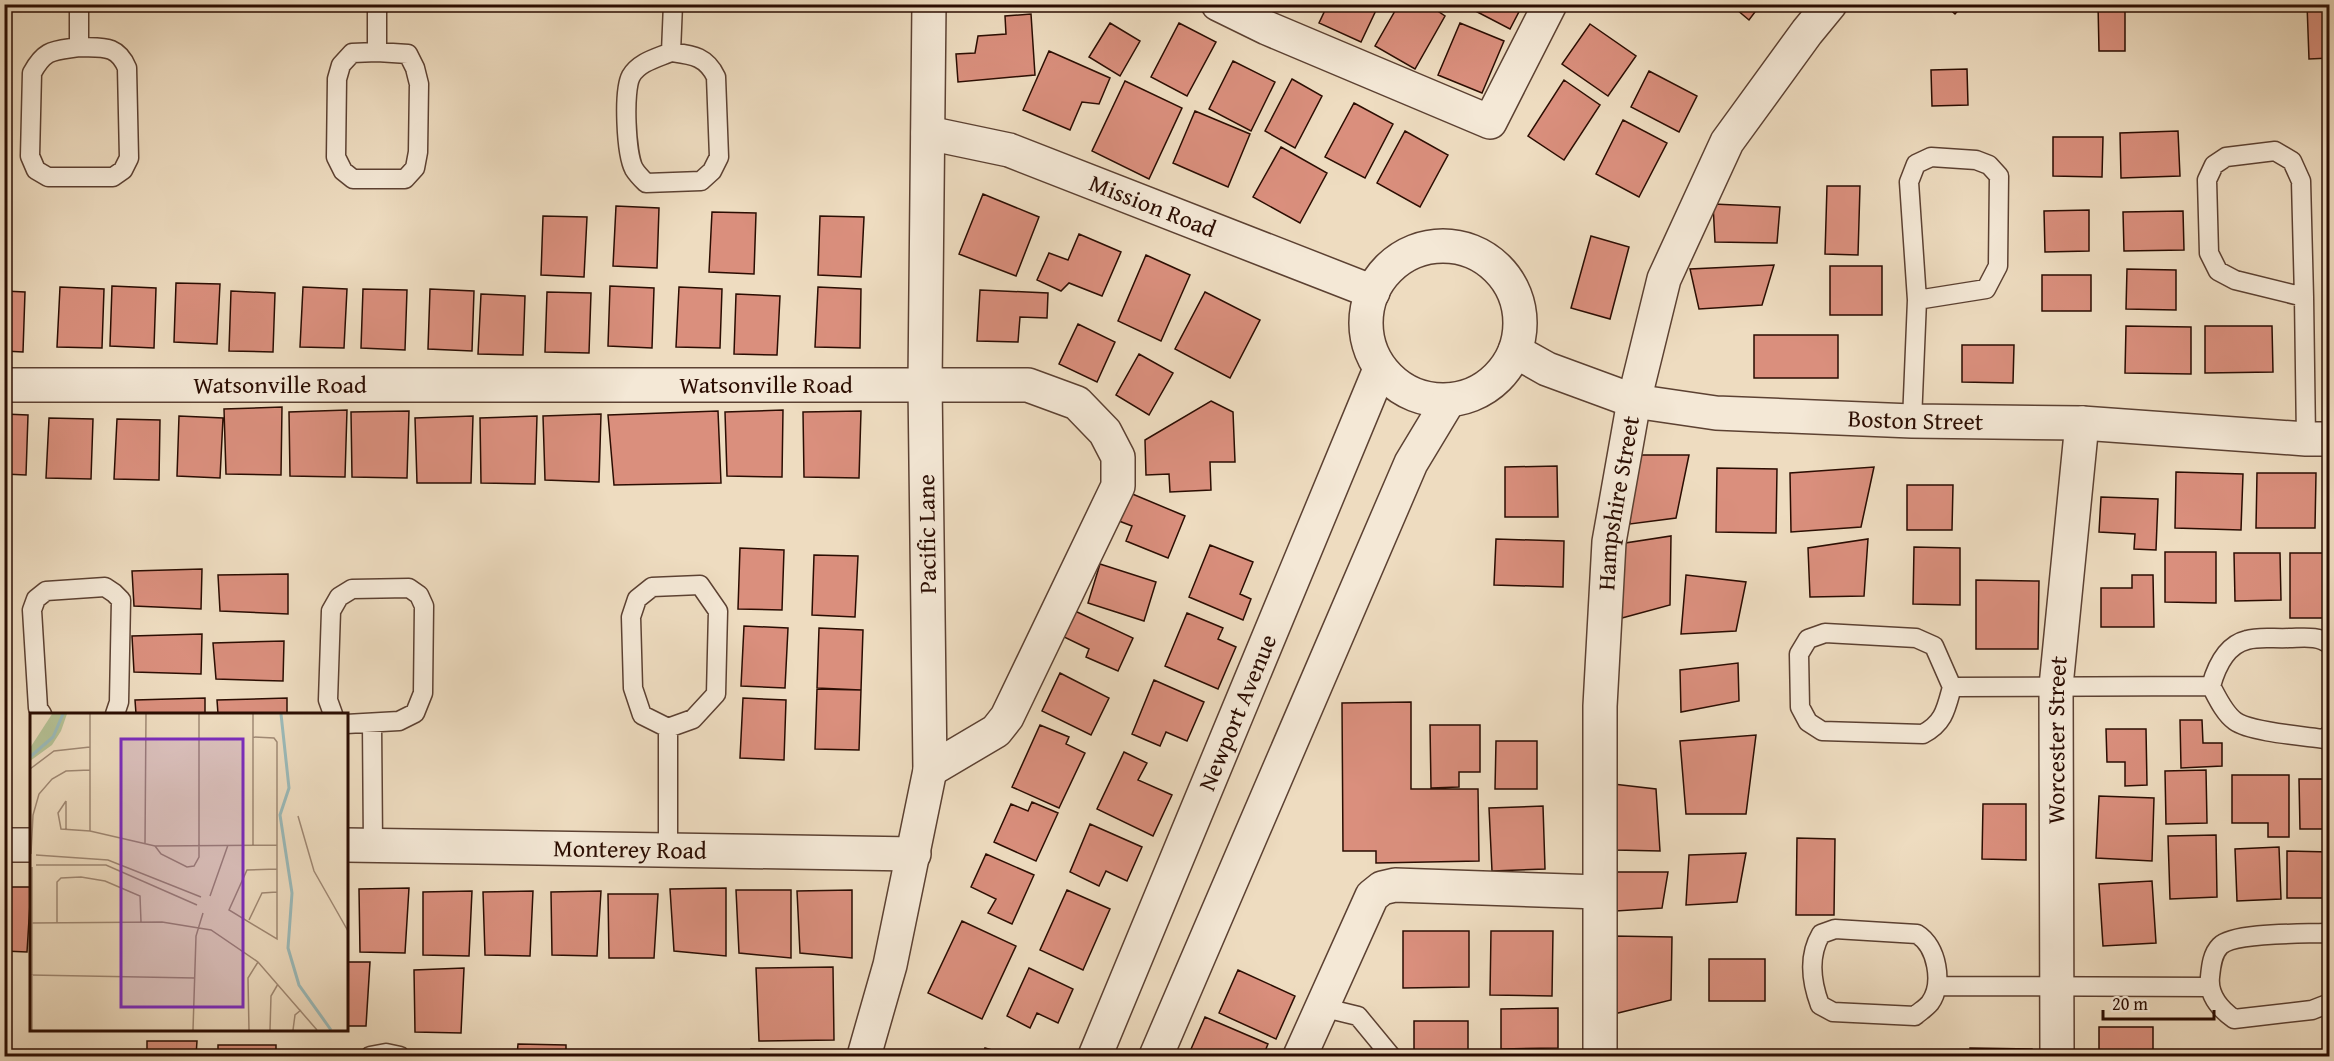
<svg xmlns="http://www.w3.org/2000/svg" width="2334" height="1061" viewBox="0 0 2334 1061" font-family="'Gentium Book Plus',serif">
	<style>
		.building { fill: #da8f7d; stroke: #2b0d02; stroke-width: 1.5 }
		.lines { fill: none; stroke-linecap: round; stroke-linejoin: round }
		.service-casing { stroke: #5c4132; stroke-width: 21 }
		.minor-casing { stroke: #5c4132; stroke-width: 36 }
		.service { stroke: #f4e8d6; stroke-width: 18 }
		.minor { stroke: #f4e8d6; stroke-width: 33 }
		.labels { text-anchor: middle; stroke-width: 4.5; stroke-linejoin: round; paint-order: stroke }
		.street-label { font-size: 24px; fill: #2b0d02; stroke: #f4e8d6 }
		.inset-river { fill: none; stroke: #9bbab9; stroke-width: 3 }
		.inset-road { fill: none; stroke: #a08974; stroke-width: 1.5 }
		.view { fill: #7b2cbf; fill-opacity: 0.15; stroke: #7b2cbf; stroke-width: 3 }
		.inset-edge { fill: none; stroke: #2b0d02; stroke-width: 3 }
	</style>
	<rect width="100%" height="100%" fill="#eedcc0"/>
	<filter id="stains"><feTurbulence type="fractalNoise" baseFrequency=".00333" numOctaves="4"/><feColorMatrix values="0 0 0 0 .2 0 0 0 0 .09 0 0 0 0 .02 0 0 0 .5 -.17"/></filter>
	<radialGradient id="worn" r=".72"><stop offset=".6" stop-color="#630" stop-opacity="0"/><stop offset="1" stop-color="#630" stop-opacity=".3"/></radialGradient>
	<!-- building -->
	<path class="building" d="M964 4H1026V6L964 7Z
		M1328 4H1379L1361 42 1319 23Z
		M1399 4H1427L1445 16 1415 69 1375 46Z
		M1462 4H1523L1510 29Z
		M1730 4H1761L1749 20Z
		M1944 4H1964L1955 14Z
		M2098 4H2125V51H2099Z
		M2307 4H2330V58L2309 59Z
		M1031 14 1035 75 958 82 956 54 975 53 978 36 1006 34 1005 16Z
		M1110 23 1140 41 1120 76 1089 57Z
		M1179 23 1216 42 1187 96 1151 77Z
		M1460 23 1504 41 1482 93 1438 75Z
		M1590 24 1636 56 1608 96 1562 64Z
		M1049 51 1110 78 1099 104 1082 102 1070 130 1023 110Z
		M1233 61 1275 82 1251 131 1209 109Z
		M1967 69 1968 105 1932 106 1931 70Z
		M1649 71 1697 96 1679 132 1631 107Z
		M1292 79 1322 96 1295 148 1265 131Z
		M1564 80 1600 105 1564 160 1528 136Z
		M1125 81 1182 108 1149 179 1092 151Z
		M1354 103 1393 124 1365 178 1325 157Z
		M1195 111 1250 134 1228 187 1173 163Z
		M1623 120 1667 143 1639 197 1596 174Z
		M1405 131 1448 155 1420 207 1377 183Z
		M2178 131 2180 176 2121 178 2120 133Z
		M2053 137H2103L2102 177 2053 176Z
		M1281 147 1327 173 1300 223 1253 197Z
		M1827 186H1860L1858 255 1825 254Z
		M983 194 1039 217 1016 276 959 254Z
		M1713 204 1780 207 1777 243 1715 242Z
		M616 206 659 208 657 268 613 266Z
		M2089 210V251L2045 252 2044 211Z
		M2183 211 2184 250 2124 251 2123 212Z
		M712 212 756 213 754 274 709 272Z
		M543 216 587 217 584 277 541 275Z
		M820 216 864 217 861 277 818 275Z
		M1079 234 1121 252 1102 296 1069 283 1061 291 1037 280 1049 253 1068 260Z
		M1591 236 1629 247 1610 319 1571 308Z
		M1146 255 1190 275 1161 341 1118 321Z
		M1774 265 1762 305 1699 309 1690 269Z
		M1830 266H1882V315H1830Z
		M2127 269 2176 270V310L2126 309Z
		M2042 275H2091V311H2042Z
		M176 283 220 284 217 344 174 342Z
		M112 286 156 288 154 348 110 346Z
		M610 286 654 288 652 348 608 346Z
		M60 287 104 289 102 348 57 347Z
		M303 287 347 289 344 348 300 347Z
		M679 287 722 289 720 348 676 347Z
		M818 287 861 289 860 348 815 347Z
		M363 289 407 290 405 350 361 348Z
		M430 289 474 291 472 351 428 349Z
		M980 290 1048 293 1047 318 1020 317 1018 342 977 341Z
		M4 291 25 292 23 352 4 351Z
		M231 291 275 293 273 352 229 351Z
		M547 292 591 293 589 353 545 352Z
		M1205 292 1260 320 1230 378 1175 349Z
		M481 294 525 296 523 355 478 354Z
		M736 294 780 296 777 355 734 354Z
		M1078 324 1115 342 1097 382 1059 364Z
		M2126 326 2191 327V374L2125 373Z
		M2205 326H2272L2273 372 2205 373Z
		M1754 335H1838V378H1754Z
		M1962 345H2014L2013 383 1962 382Z
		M1139 354 1173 373 1149 415 1116 395Z
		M1211 401 1233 412 1235 462H1210L1211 490 1170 492 1169 474 1146 475 1145 440Z
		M282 407 281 475 226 474 224 409Z
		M347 410 345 477 290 476 289 412Z
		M783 410 782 477 727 476 725 412Z
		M409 411 407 478 352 477 351 412Z
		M718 411 721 483 614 485 608 415Z
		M861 411 859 478 804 477 803 412Z
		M4 414 28 415 26 475 4 474Z
		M601 414 599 482 545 480 543 416Z
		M179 416 223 418 220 478 177 476Z
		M473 416 471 483H417L415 418Z
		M537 416 535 484 481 483 480 418Z
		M49 418 93 419 91 479 46 478Z
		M117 419 160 420 159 480 114 479Z
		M1634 455H1689L1676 518 1630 524Z
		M1557 466 1558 517H1505V467Z
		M1874 467 1861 527 1791 532 1790 473Z
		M1717 468 1777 469 1776 533 1716 532Z
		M2176 472 2243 474 2241 530 2175 528Z
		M2257 473H2316L2315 528H2256Z
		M1907 485H1953L1952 530H1907Z
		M1130 493 1185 516 1168 558 1126 541 1132 526 1119 521Z
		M2101 497 2158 499 2156 550 2134 549 2135 534 2099 532Z
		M1671 536 1670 605 1622 618 1619 544Z
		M1496 539 1564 541 1563 587 1494 585Z
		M1868 539 1864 596 1810 597 1808 548Z
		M1210 545 1253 562 1240 594 1251 599 1243 620 1189 597Z
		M1914 547 1960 548V605L1913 604Z
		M740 548 784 550 782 610 738 609Z
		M2165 552H2216V603L2165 602Z
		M2234 553H2280L2281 600 2235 601Z
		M2290 553H2330V618H2290Z
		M814 555 858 556 855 617 812 615Z
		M1100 564 1156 582 1144 621 1088 603Z
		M202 569 201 609 134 606 132 571Z
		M288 574V614L220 611 218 575Z
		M1686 575 1746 582 1736 631 1681 634Z
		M2132 575H2153L2154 627H2101V588H2132Z
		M1976 580 2039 581 2038 649H1976Z
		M1075 611 1133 638 1118 671 1086 657 1089 649 1064 637Z
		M1187 613 1223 628 1218 639 1236 647 1218 689 1165 666Z
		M744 626 788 628 785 688 741 686Z
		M819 628 863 630 861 690 817 688Z
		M202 634 201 674 134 672 132 636Z
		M284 641 283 681 216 679 213 643Z
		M1738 663 1739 701 1681 712 1680 670Z
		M1060 673 1109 698 1091 735 1042 711Z
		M1154 680 1204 702 1187 741 1166 732 1160 746 1132 734Z
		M817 689 861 690 859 750 815 749Z
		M205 698V714H136L135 700Z
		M287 698V714H218L217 700Z
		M743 698 786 700 784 760 740 758Z
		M1411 702V789H1478L1479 861 1376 863V851H1343L1342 703Z
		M2180 720H2202L2203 743H2222V766L2181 768Z
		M1040 725 1069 737 1066 744 1085 753 1059 808 1012 787Z
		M1430 725H1480V772H1459V787L1431 788Z
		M2106 729H2146L2147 785 2125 786V762H2107Z
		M1756 735 1746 814H1686L1680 741Z
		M1496 741H1537V789H1495Z
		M1124 752 1147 763 1138 780 1172 795 1153 836 1097 809Z
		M2206 770 2207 823 2166 824 2165 771Z
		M2232 775H2289V837H2268V823H2232Z
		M2299 779H2330V829H2300Z
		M1613 784 1656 789 1660 851 1615 850Z
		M2099 796 2154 798 2152 861 2096 858Z
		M1032 802 1058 813 1036 861 994 842 1011 804 1028 811Z
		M1983 804H2026V860L1982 859Z
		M1543 806 1545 869 1492 871 1489 808Z
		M1090 824 1142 847 1127 881 1106 871 1099 886 1070 872Z
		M2216 835 2217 897 2170 899 2168 836Z
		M1797 838 1835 839 1834 915H1796Z
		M2279 847 2281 899 2237 901 2235 849Z
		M2287 851 2330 852V898H2287Z
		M1746 853 1737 902 1686 905 1689 855Z
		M986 854 1034 875 1012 924 988 913 996 899 971 887Z
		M1614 872H1668L1662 908 1616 911Z
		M2152 881 2156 943 2103 946 2099 884Z
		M4 887H31L27 952 4 951Z
		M409 888 405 953 360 952 359 889Z
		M726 888V956L674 951 670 889Z
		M736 890H791V958L739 953Z
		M852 890V958L800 953 797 891Z
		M1067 890 1110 909 1083 970 1040 950Z
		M472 891 469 956 423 955V892Z
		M533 891 530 956 485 955 483 892Z
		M601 891 597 956 552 955 551 892Z
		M608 894H658L654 958H609Z
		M962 921 1016 946 982 1019 928 993Z
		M1403 931H1469V987L1403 988Z
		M1491 931H1553L1552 996 1490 995Z
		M1613 936 1672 937 1671 1000 1614 1014Z
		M1709 959H1765V1001H1709Z
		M346 962H370L366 1026H346Z
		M833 967 834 1040 759 1041 756 968Z
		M464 968 461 1033 415 1032 414 970Z
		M1029 968 1073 989 1058 1023 1037 1013 1030 1028 1007 1016Z
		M1238 970 1295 996 1276 1039 1219 1013Z
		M1558 1008V1048L1501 1049V1009Z
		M1205 1017 1268 1044 1263 1056H1188Z
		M1414 1021H1468V1056H1414Z
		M2099 1027H2153V1056H2099Z
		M147 1041H197L196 1056H147Z
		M518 1044 566 1045V1056H517Z
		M218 1045H276V1056H218Z
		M985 1048 1013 1056H982Z
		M1970 1048 2032 1049V1056H1970Z
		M751 1049 790 1050V1056H751Z
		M439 1050H493V1056H439Z"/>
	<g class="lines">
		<defs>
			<path id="service" d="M377 4V52
				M79 47C102 48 117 44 127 68L129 158 123 170 113 177H48L36 170 30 156 32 73C45 49 53 51 79 47Z
				M79 47V4
				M377 52 408 54 415 68 419 84 418 152 415 168 405 179H353L343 171 336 157 337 79 341 65 352 53Z
				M671 52C692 55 706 56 716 77L719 157 712 171 701 181 646 183C642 179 637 174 634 169 626 154 623 91 631 76 639 62 657 58 671 52Z
				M671 52 673 4
				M2304 297 2235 280 2218 271 2209 253 2207 180 2214 165 2226 157 2275 151 2292 161 2301 181 2304 297 2306 439
				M1912 421 1917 300 1909 182 1916 164 1931 157 1976 160 1989 165 1999 176 1998 266 1986 289 1917 300
				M700 585 718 611 716 694 693 719 668 728 642 715 633 688 631 617 637 599 652 587Z
				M1825 633 1916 638 1934 646 1952 687C1946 709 1944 723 1923 734L1822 731 1808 722 1800 707 1799 654 1808 639Z
				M2330 645C2319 635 2302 638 2289 638 2276 639 2259 636 2247 640 2226 645 2216 668 2211 686 2217 697 2224 713 2235 721 2250 732 2303 736 2324 739L2330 734
				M1952 687 2211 686
				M42 714 38 708 32 610 36 599 46 591 105 587 114 593 121 600 119 702 115 714
				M333 714 328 700 331 611 339 597 352 589 409 588 419 595 424 606 423 693 415 713 399 721 346 724
				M372 723 373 845
				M668 728V850
				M1835 929 1917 934C1937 946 1944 984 1930 1003 1926 1008 1919 1012 1915 1016L1833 1012 1820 1005C1811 981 1808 956 1821 934Z
				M2330 935 2325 933C2303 934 2234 932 2220 946 2212 954 2211 967 2210 977 2208 995 2220 1009 2234 1019L2312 1010 2330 1003
				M1938 986 2209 987
				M1321 1007 1358 1016 1391 1056
				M370 1056 386 1053 400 1056"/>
			<g id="minor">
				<path d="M1218 4 1267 28 1490 122 1550 4"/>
				<path id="s1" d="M928 133 1009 150 1373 292"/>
				<circle cx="1443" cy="323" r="77"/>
				<path id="s2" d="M1515 351 1547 369 1634 401 1716 413 1912 421 2082 423 2306 439H2330"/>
				<path id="s3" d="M4 385H1028L1077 403 1105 432 1118 457V486L1007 717 996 731 930 770"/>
				<path d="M4 845H32"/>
				<path id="s4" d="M346 845 914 854"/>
				<path d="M864 1056 890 965 930 770 925 384 929 4"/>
				<path id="s5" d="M1095 1056 1380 369"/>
				<path d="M1156 1056 1411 463 1449 400"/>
				<path d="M1300 1056 1372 896 1382 888 1395 885 1599 892"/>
				<path id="s6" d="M1600 1056V706L1609 542 1634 401 1664 279 1727 142 1807 32 1830 4"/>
				<path id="s7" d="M2057 1056 2056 686 2082 423"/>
			</g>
		</defs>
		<!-- service casing -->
		<use href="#service" class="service-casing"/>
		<!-- minor casing -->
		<use href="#minor" class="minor-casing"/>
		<!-- service -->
		<use href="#service" class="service"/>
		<!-- minor -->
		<use href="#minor" class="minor"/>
	</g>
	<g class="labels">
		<!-- street labels -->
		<g class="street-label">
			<text dy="8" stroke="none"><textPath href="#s1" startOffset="237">Mission Road</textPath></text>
			<text dy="8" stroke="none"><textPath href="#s3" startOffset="276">Watsonville Road</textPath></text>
			<text dy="8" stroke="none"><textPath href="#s3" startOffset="762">Watsonville Road</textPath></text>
			<text dy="8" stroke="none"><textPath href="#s2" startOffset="412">Boston Street</textPath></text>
			<text dy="8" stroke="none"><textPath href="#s6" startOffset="554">Hampshire Street</textPath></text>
			<text transform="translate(927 534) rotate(-91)" y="8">Pacific Lane</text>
			<text dy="8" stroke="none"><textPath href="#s5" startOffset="372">Newport Avenue</textPath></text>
			<text dy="8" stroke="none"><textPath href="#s7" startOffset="316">Worcester Street</textPath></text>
			<text dy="8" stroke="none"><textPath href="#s4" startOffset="284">Monterey Road</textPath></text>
		</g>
	</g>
	<!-- overview -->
	<g transform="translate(30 713)">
		<rect width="318" height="318" fill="#eedcc0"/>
		<path d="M22 1H37L31 18 22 32 0 48V35Z" fill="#b5c195"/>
		<path class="inset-river" d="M251 1 259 75 250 102 262 180 258 235 269 272 301 317M0 44 23 24 33 1"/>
		<path class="inset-road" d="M223 1V133M223 24 244 25 247 29V226L199 197 217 157 247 156M0 56 24 38 60 34M36 88 28 100 31 116 60 118 125 133 247 132M36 88V116M268 103 284 158 318 218M60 118V1M115 131 116 1M125 133 131 141 157 154 164 153 169 144V1M1 141 3 102 9 81 22 66 36 58 60 57M6 142 78 147 171 184M6 152H76L167 192M2 154V317M180 183 198 132M219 207 232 180 247 179M2 210 132 209 181 217 228 249 287 317M27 210V169L31 165 51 164 75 168 110 183 111 209M0 262 165 265M163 317 166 223 173 200M219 317 218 265 228 249M240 317 241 283 248 271M263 317 265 302 271 297"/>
		<path class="view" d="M91 26H213V294H91Z"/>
		<rect width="318" height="318" class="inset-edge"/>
	</g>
	<!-- margin -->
	<rect width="2334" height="1061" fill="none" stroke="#eedcc0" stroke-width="24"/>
	<rect x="6" y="6" width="2322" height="1049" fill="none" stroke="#2b0d02" stroke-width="3"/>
	<rect x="12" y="12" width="2310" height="1037" fill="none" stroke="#2b0d02" stroke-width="1.5"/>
	<!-- scale -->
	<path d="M2103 1010v9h111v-9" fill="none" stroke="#2b0d02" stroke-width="3"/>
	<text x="2112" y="1010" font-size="18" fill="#2b0d02" stroke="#f4e8d6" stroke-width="4.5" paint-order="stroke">20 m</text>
	<rect width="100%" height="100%" filter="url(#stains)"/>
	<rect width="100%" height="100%" fill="url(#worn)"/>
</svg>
